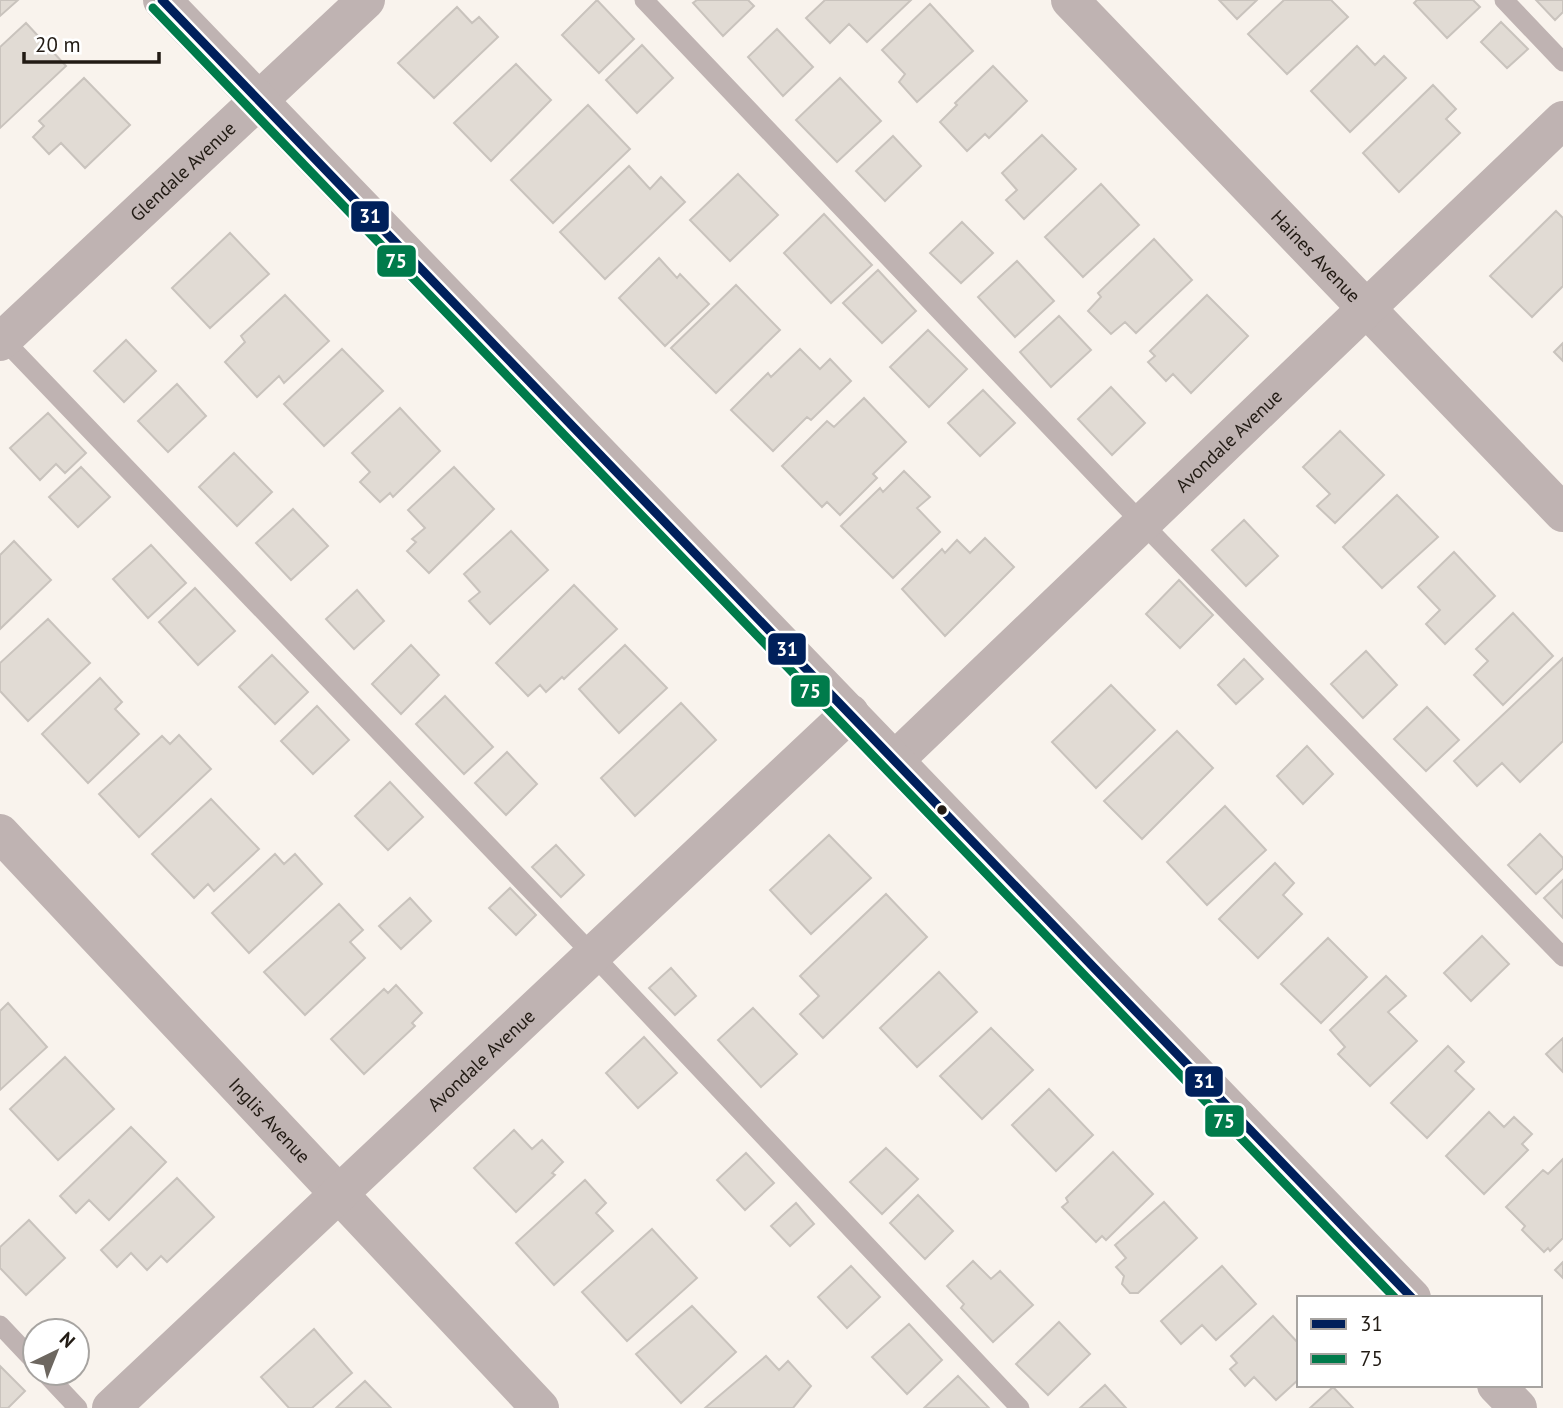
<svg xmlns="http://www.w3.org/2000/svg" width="1563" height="1408" viewBox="0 0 1563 1408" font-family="'PT Sans',sans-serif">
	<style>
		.building { fill: #e1dbd4; stroke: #c9c3bd; stroke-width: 2 }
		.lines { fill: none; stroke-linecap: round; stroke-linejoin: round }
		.service { stroke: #bfb3b2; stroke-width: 19 }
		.minor { stroke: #bfb3b2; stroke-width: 38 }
		.tertiary { stroke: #bfb3b2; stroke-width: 38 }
		.bus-1-casing { stroke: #fff; stroke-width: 14 }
		.bus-2-casing { stroke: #fff; stroke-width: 14 }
		.bus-1 { stroke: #00205b; stroke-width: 9 }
		.bus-2 { stroke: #007b4b; stroke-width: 9 }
		.bus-dot { fill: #221b14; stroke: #fff; stroke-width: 2.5 }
		.labels { text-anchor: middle; stroke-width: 7; stroke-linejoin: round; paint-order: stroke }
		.street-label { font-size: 19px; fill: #221b14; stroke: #fff }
		.line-badge { stroke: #fff; stroke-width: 2.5 }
		.badge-label { font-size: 19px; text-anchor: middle; font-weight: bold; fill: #fff }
	</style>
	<rect width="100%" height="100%" fill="#f9f3ed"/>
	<!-- building -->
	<path class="building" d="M0 0H18L0 16Z
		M597 0 634 39 599 73 562 35Z
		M697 0H748L754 6 723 36 693 3Z
		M825 0H911L867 42 849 24 830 43 806 18Z
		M1219 0H1257L1237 19Z
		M1284 0H1331L1348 17 1287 74 1248 34Z
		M1417 0H1473L1480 7 1447 38 1414 3Z
		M1536 0H1563V12L1555 20Z
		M930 4 973 51 917 102 899 82 905 74 882 50Z
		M457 7 472 23 479 17 498 37 434 98 398 63Z
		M1501 22 1528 49 1507 68 1481 42Z
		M26 23 66 66 0 128V47Z
		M777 29 813 67 783 96 748 57Z
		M642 45 673 78 637 113 606 80Z
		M1357 46 1375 65 1384 56 1406 78 1350 132 1311 91Z
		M516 64 551 100 491 161 454 123Z
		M993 66 1027 101 989 138 985 134 967 151 940 122 957 105 955 103Z
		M84 78 130 125 85 168 61 143 49 154 33 137 44 126 39 121Z
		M840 78 881 121 837 162 796 120Z
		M1433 85 1456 109 1446 119 1460 133 1399 192 1363 153Z
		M588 105 630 149 553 223 511 180Z
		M1042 135 1076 169 1024 219 1006 200 1017 190 1002 173Z
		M893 136 921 166 885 201 856 171Z
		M629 166 650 189 661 177 685 202 605 279 560 232Z
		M738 174 778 215 730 261 690 220Z
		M1101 184 1139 225 1083 277 1045 237Z
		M1556 211 1563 218V286L1532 317 1490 276Z
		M824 214 872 265 831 303 784 253Z
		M962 222 993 253 961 283 930 253Z
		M230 233 269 274 210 328 172 288Z
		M1154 239 1192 280 1136 333 1125 322 1111 334 1088 311 1101 297 1098 293Z
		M659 258 677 278 680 274 709 304 665 346 619 298Z
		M1017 261 1054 301 1015 337 978 297Z
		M878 270 916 311 882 343 843 303Z
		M736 285 780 330 716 393 671 348Z
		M285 295 329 341 284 383 279 376 257 397 225 362 245 342 241 336Z
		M1207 295 1248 336 1191 393 1173 374 1166 381 1148 362 1155 356 1150 351Z
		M1059 316 1091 350 1051 387 1020 352Z
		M928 330 967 369 929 407 890 367Z
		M126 340 156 371 124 402 94 371Z
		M1563 343V361L1554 352Z
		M342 349 383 391 324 446 284 404Z
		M800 349 820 369 830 359 851 381 811 420 807 417 773 451 731 410 768 373 771 377Z
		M177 384 206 416 168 452 138 421Z
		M1111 387 1145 423 1112 455 1078 419Z
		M983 390 1015 423 980 456 948 423Z
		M864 398 906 442 873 474 877 478 840 515 827 502 822 507 782 466 827 421 834 427Z
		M400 408 440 451 393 497 390 493 380 502 360 482 370 472 352 453Z
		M48 413 86 453 65 473 56 464 40 480 10 448Z
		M1340 431 1384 475 1335 523 1317 506 1330 494 1303 467Z
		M234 453 272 492 237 526 199 487Z
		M81 467 110 497 78 527 49 497Z
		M454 467 494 509 429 573 407 551 416 542 412 539 425 528 408 510Z
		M904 471 930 497 917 508 940 532 893 578 841 526 880 488 883 492Z
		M1397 495 1438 537 1382 588 1343 547Z
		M293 509 328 546 291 580 256 543Z
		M1244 520 1278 556 1246 586 1212 550Z
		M511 531 548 570 490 624 469 601 480 592 464 574Z
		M985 538 1014 567 945 636 902 589 942 549 945 553 957 540 970 553Z
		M14 541 51 580 0 629V555Z
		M151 545 186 583 148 618 113 579Z
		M1454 552 1495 596 1445 644 1426 624 1440 610 1418 587Z
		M1179 580 1213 615 1180 648 1146 614Z
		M574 585 617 629 564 679 562 677 546 692 540 685 528 696 496 663Z
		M195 588 235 631 198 665 159 622Z
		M357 590 384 621 354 649 326 619Z
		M1513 613 1553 656 1503 705 1474 675 1488 661 1476 649Z
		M48 619 90 663 28 721 0 691V663Z
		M411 645 439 675 401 714 372 684Z
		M625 645 667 688 619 733 579 689Z
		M1366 651 1397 685 1363 718 1331 684Z
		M272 655 308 692 275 724 239 687Z
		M1563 658V741L1520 782 1502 763 1477 786 1454 761Z
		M1244 659 1263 679 1236 704 1218 685Z
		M100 678 122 702 115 709 139 734 88 783 42 734Z
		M1111 685 1155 730 1096 788 1052 742Z
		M445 696 493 747 464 774 416 724Z
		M681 703 716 740 635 816 601 778Z
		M317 706 349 740 313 774 281 741Z
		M1427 707 1459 740 1426 771 1394 739Z
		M1177 731 1213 768 1142 839 1104 801Z
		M179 735 211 769 139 837 99 794 162 736 170 744Z
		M1307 746 1333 774 1303 804 1277 776Z
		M507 752 537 784 506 815 475 783Z
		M390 782 423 817 388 850 355 816Z
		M211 799 259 849 214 891 208 884 194 898 152 854Z
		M1225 806 1266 850 1207 905 1167 862Z
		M1540 834 1563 858V868L1536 894 1508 865Z
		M829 835 871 878 811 934 770 890Z
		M556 845 584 875 561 897 532 867Z
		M275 854 284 864 295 854 322 884 249 953 212 913Z
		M1275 863 1294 883 1283 895 1302 914 1258 958 1219 919Z
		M1563 880V918L1544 898Z
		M510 888 536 915 516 935 489 908Z
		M886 894 927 937 823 1038 800 1014 819 996 800 976Z
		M410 898 431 921 401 949 379 926Z
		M339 904 363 930 350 942 365 958 305 1015 264 972Z
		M1482 936 1509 964 1471 1001 1444 973Z
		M1328 938 1367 977 1321 1023 1281 984Z
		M671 968 696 996 675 1015 649 988Z
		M939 972 977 1012 917 1067 880 1028Z
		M1386 976 1406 996 1388 1012 1417 1041 1370 1086 1338 1054 1345 1047 1330 1030Z
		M396 985 422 1013 412 1023 415 1026 364 1074 331 1039 384 989 388 993Z
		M8 1003 47 1047 0 1090V1011Z
		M753 1008 797 1054 761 1087 718 1040Z
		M991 1028 1033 1070 982 1119 940 1076Z
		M644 1037 677 1073 638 1108 606 1073Z
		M1563 1038V1072L1546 1054Z
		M1448 1046 1464 1062 1455 1071 1474 1089 1427 1138 1391 1103Z
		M65 1057 114 1109 58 1160 10 1109Z
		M1049 1089 1093 1135 1056 1171 1012 1125Z
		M1489 1112 1504 1127 1514 1117 1532 1134 1522 1144 1528 1150 1484 1194 1446 1156Z
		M131 1127 166 1162 109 1220 89 1200 76 1213 60 1196Z
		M514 1130 532 1149 542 1140 563 1162 552 1173 555 1175 516 1212 474 1168Z
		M886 1148 918 1179 882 1214 850 1182Z
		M1113 1152 1153 1194 1106 1240 1102 1236 1096 1242 1062 1207 1068 1202 1066 1198Z
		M746 1153 774 1183 745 1210 717 1180Z
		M1563 1159V1238L1550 1251 1548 1248 1544 1252 1522 1230 1525 1226 1506 1207 1543 1170 1548 1174Z
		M177 1178 214 1217 167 1262 161 1256 147 1270 131 1253 117 1267 101 1250Z
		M585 1180 606 1203 596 1213 613 1231 554 1285 516 1243Z
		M918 1195 953 1231 925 1259 890 1223Z
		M1164 1202 1197 1238 1138 1293H1130L1122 1284 1124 1276 1116 1267 1126 1258 1115 1245Z
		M796 1203 814 1224 790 1246 771 1226Z
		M29 1220 65 1258 26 1295 0 1268V1247Z
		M652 1229 697 1278 627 1341 582 1292Z
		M973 1261 991 1279 1000 1271 1033 1305 993 1342 961 1308 964 1304 947 1286Z
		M1563 1262V1278L1555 1270Z
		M851 1266 880 1297 847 1328 818 1297Z
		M1222 1266 1256 1304 1216 1340 1202 1325 1181 1344 1161 1321Z
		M692 1306 736 1352 681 1403 636 1354Z
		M1273 1316 1299 1344V1379L1276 1400 1254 1377 1245 1386 1230 1369 1237 1363 1231 1356Z
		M1059 1322 1090 1354 1048 1395 1016 1364Z
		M909 1324 942 1360 907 1394 872 1357Z
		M314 1329 352 1373 312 1408H289L261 1377Z
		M766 1356 779 1370 788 1361 811 1386 793 1408H705Z
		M0 1366 25 1391 8 1408H0Z
		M958 1376 989 1408H924Z
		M365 1381 391 1408H336Z
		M1105 1385 1126 1408H1080Z
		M1333 1387 1353 1408H1310Z"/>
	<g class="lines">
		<!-- service -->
		<path class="service" d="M644 0 1114 494 1563 957
			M1504 0 1563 62
			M0 336 594 956 1020 1408
			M0 1325 35 1362
			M45 1373 78 1408"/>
		<!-- minor -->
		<g class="minor">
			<path id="s1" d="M1070 0 1563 513"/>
			<path id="s2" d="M0 342 366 0"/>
			<path id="s3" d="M895 760 1563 120"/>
			<path id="s4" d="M0 833 540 1408"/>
			<path id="s5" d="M111 1408 850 713"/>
		</g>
		<!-- tertiary -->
		<path class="tertiary" d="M162 0 1412 1298
			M1496 1385 1518 1408"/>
		<defs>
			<path id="bus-1" d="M162 0 1412 1298"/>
			<path id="bus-2" d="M153 8 1395 1298"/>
		</defs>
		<!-- bus-1 casing -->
		<use href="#bus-1" class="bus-1-casing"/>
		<!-- bus-2 casing -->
		<use href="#bus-2" class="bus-2-casing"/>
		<!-- bus-1 -->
		<use href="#bus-1" class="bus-1"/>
		<!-- bus-2 -->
		<use href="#bus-2" class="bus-2"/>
	</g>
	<!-- markers -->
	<circle class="bus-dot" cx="942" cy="810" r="6"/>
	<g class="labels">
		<!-- street labels -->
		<g class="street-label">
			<text dy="7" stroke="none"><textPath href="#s2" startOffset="250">Glendale Avenue</textPath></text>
			<text dy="7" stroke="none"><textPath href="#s1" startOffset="355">Haines Avenue</textPath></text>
			<text dy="7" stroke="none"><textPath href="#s3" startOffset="462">Avondale Avenue</textPath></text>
			<text dy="7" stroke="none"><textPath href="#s5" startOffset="508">Avondale Avenue</textPath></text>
			<text dy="7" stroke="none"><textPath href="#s4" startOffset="394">Inglis Avenue</textPath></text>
		</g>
	</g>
	<g class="line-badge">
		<rect x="350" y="200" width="40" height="33" rx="7" fill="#00205b"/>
		<rect x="376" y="244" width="41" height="34" rx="7" fill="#007b4b"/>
		<rect x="767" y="632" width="40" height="34" rx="7" fill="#00205b"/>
		<rect x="790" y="674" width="41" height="34" rx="7" fill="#007b4b"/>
		<rect x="1184" y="1065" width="40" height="33" rx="7" fill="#00205b"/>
		<rect x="1204" y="1104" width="41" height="34" rx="7" fill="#007b4b"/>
	</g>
	<g class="badge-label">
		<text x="370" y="223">31</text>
		<text x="396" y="268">75</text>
		<text x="787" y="656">31</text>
		<text x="810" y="698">75</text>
		<text x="1204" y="1088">31</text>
		<text x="1224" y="1128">75</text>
	</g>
	<!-- legend -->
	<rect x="1297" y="1296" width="245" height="91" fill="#ffffff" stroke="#a7a4a1" stroke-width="2"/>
	<rect x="1311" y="1319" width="35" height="10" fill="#00205b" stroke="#a7a4a1" stroke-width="2"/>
	<text x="1360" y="1331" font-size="21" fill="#221b14">31</text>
	<rect x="1311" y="1354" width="35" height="10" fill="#007b4b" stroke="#a7a4a1" stroke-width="2"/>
	<text x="1360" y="1366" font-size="21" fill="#221b14">75</text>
	<!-- north arrow -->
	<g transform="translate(56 1352) rotate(43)"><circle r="33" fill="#ffffff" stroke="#a7a4a1" stroke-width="2"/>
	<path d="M0-5L12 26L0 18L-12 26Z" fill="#6d6760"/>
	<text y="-10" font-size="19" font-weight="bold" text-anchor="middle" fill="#221b14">N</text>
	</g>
	<!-- scale -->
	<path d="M24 52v10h135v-10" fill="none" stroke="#221b14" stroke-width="3.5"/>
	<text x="35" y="52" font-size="21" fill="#221b14" stroke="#ffffff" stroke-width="5" paint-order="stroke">20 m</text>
</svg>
